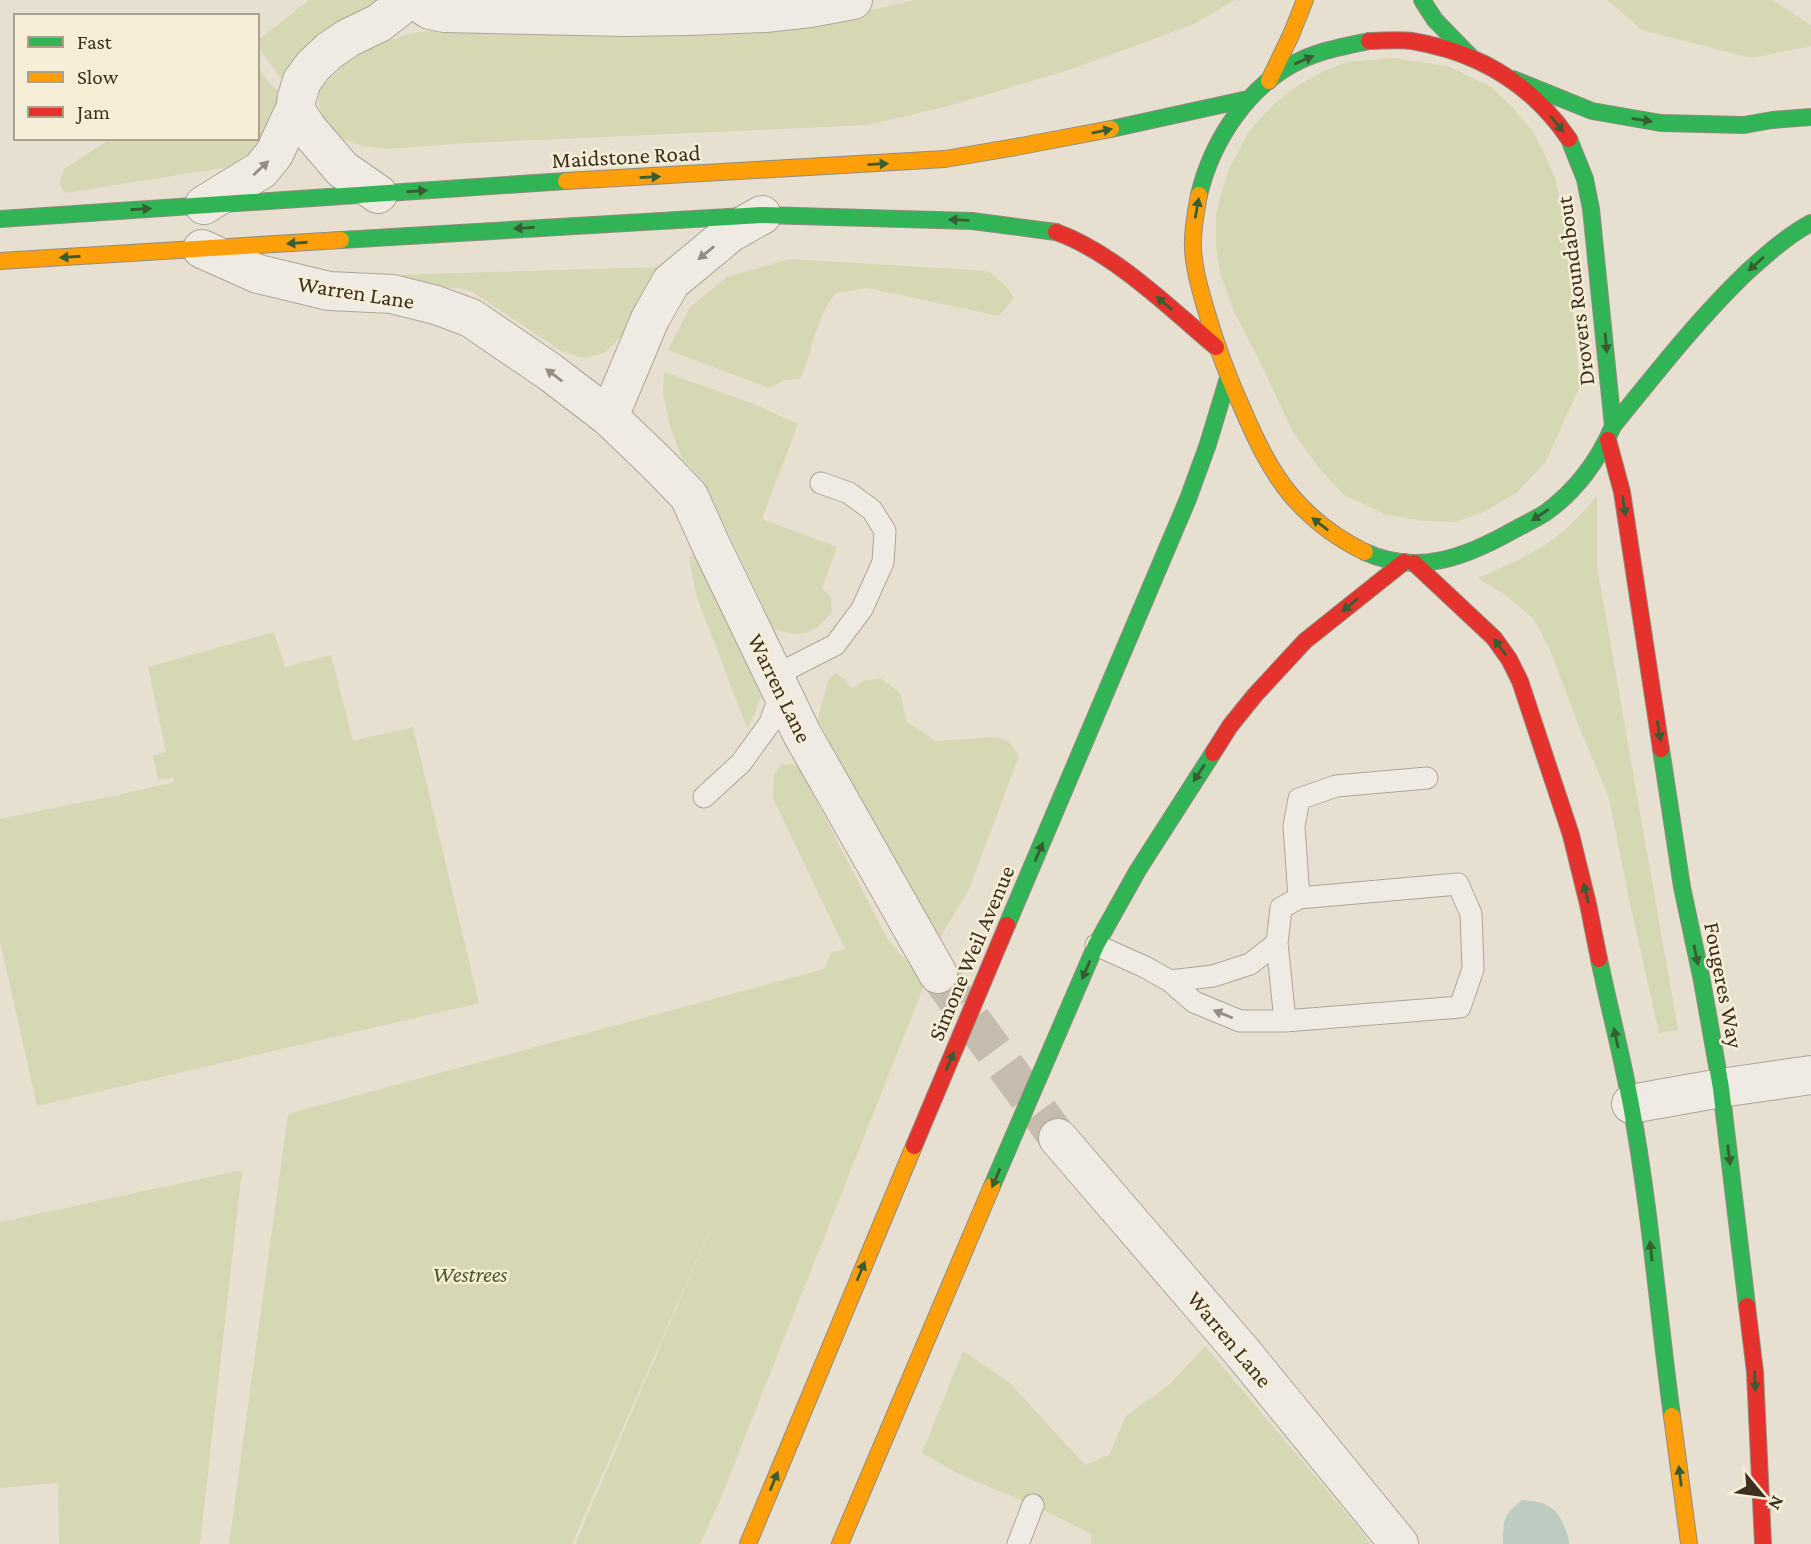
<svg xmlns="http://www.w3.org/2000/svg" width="1811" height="1544" viewBox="0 0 1811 1544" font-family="'Crimson Pro',serif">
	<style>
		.green { fill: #d6d7b3 }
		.water { fill: #bcccc2 }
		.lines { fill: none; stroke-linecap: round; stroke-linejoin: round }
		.street-tunnel { stroke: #c5bcae; stroke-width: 38; stroke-dasharray: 38 19; stroke-linecap: butt }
		.lane-casing { stroke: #ada599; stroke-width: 23 }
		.street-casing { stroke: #ada599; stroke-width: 40 }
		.fast-casing { stroke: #928b80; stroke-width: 18 }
		.slow-casing { stroke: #928b80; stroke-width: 18 }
		.jam-casing { stroke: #928b80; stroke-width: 18 }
		.lane { stroke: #efebe3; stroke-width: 21 }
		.street { stroke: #efebe3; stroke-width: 38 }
		.fast { stroke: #30b455; stroke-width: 16 }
		.slow { stroke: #ff9f0a; stroke-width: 16 }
		.jam { stroke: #e5322d; stroke-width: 16 }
		.oneway { fill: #385d33 }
		.oneway2 { fill: #968c82 }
		.labels { text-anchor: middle; stroke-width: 5; stroke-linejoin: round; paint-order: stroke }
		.street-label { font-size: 23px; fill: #3d2e20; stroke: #f7eed8 }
		.park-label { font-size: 23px; font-style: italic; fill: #4d5a26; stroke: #f7eed8 }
	</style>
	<rect width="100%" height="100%" fill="#e7e0d1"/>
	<!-- green -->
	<path class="green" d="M309 0H382L301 50 294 60 284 82 257 46V41Z
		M914 0H1235L1194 24 1069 70 948 106 868 125 469 143 386 149 362 146 338 137 327 125 320 109 318 99 321 88 345 64 376 45 411 33 443 29 694 35 830 20Z
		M1607 0H1772L1811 25V46L1751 58 1642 30Z
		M1394 58 1447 66 1490 86 1513 108 1533 132 1547 159 1556 181 1564 222 1580 386 1545 463 1516 493 1486 511 1456 522 1424 521 1387 515 1344 495 1319 468 1293 432 1258 358 1233 310 1220 273 1216 246V213L1228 171 1249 131 1273 105 1297 86 1324 71 1347 62Z
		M257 66 270 84 280 92 275 123 241 165 65 193 61 187 60 181 64 169 112 138H257Z
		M790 259 988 271 1006 286 1014 298 999 316 867 288 836 293C814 320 814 349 800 379L785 380 769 388 668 350 690 307 727 277Z
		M661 267 630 328 604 353 585 358 563 352 476 294 464 289 328 277Z
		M664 372 754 404 798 424 762 519 837 547 822 588 831 597 832 612C812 635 803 638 774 629L704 481 682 458 670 427 663 393Z
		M1597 496V566L1678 1030 1659 1033 1629 899 1609 798 1577 722 1550 650 1533 618 1502 593 1478 578C1503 567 1531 556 1553 539 1570 527 1583 512 1597 496Z
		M698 554 761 696 754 716 747 728 696 595 689 557Z
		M274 632 285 667 331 655 353 741 413 727 479 1003 37 1106 0 941V819L118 795 174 782 173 777 158 780 153 756 166 752 148 667Z
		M836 673 844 679 852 689 863 681 881 678 900 693 907 722 936 741 995 737 1009 741 1019 756 968 891 938 941 903 886 818 719 828 680Z
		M792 764 799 767 887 938 925 983 720 1500 700 1544H575L735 1172 572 1544H229L288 1114 824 969 831 953 845 949 773 798 774 775 781 765Z
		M242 1170 200 1544H59L58 1483 0 1488V1222Z
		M1205 1346 1362 1532 1370 1544H1092L1090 1543 1092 1534 1033 1505 961 1475 922 1453 963 1351 1010 1383 1085 1465 1109 1455 1126 1416 1170 1384Z"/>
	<!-- water -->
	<path class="water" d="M1522 1500C1545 1502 1556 1505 1565 1528 1567 1534 1569 1538 1569 1544H1503C1503 1521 1503 1514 1522 1500Z"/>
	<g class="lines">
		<!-- street-tunnel -->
		<path class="street-tunnel" d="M938 974 1058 1138"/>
		<defs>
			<path id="lane" d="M774 676 835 645 862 609 883 562 885 531 872 510 849 493 821 483
				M704 797 741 763 770 723 781 692
				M1299 898 1294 826 1299 799 1336 786 1427 778
				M1096 945 1145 967 1170 981 1194 1002 1240 1021H1285L1460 1007 1473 969 1471 914 1458 884 1299 898 1281 908 1277 943 1285 1021
				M1170 981 1213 976 1250 964 1277 943
				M1018 1544 1033 1505"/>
			<path id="street" d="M415 0 430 10 445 13 625 17 688 16 765 13 810 8 853 0
				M295 109 307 128 342 169 378 194
				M204 205 261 170 274 154 295 109 297 97 302 81 313 66 329 51 348 38 379 23 397 9 403 0
				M202 249 258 274 329 291 392 294 436 305 471 318 550 372 609 417 657 463 689 496 711 545 802 734 938 974
				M609 417 650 319 671 282 730 233 762 215
				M1631 1104 1721 1088 1811 1075
				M1058 1138 1243 1353 1399 1544"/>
			<path id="fast" d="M1422 0 1435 20 1470 56
				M1513 79 1592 111 1661 123 1744 125 1772 120 1811 117
				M1111 129 1248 99
				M1199 195C1212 140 1249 84 1301 60 1322 50 1346 46 1369 41
				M0 219 566 181
				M341 240 762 215 972 221 1056 232
				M1613 426C1656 373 1698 319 1747 272 1767 254 1787 236 1811 223
				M1365 552C1417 576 1466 557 1512 531 1523 525 1534 520 1545 513 1575 492 1599 460 1613 426L1591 209 1585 179 1569 139
				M1661 749 1682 887 1702 981 1721 1088 1747 1306
				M1007 925 1188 499 1208 444 1228 378
				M1599 959C1609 1007 1622 1056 1631 1105 1650 1207 1658 1312 1672 1416
				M992 1186 1096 945 1138 870 1213 753"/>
			<path id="slow" d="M1269 81 1291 35 1305 0
				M566 181 945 159 1021 146 1111 129
				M1199 195C1196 212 1192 230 1193 248 1194 270 1200 289 1206 310 1216 345 1228 377 1243 410 1256 440 1269 468 1290 494 1311 519 1336 538 1365 552
				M0 261 341 240
				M1672 1416 1689 1544
				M748 1544 914 1146
				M840 1544 992 1186"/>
			<path id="jam" d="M1369 41C1383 41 1399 39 1412 41 1478 52 1531 83 1569 139
				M1056 232C1113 252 1170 308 1216 347
				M1608 440 1622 492 1661 749
				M1414 563 1494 638 1509 659 1520 681 1571 835 1588 904 1599 959
				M1213 753 1230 726 1255 695 1305 641 1404 562
				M914 1146 1007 925
				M1747 1306 1755 1372 1763 1544"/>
		</defs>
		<!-- lane casing -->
		<use href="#lane" class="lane-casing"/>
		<!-- street casing -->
		<use href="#street" class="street-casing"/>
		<!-- fast casing -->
		<use href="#fast" class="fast-casing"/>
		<!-- slow casing -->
		<use href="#slow" class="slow-casing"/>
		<!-- jam casing -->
		<use href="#jam" class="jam-casing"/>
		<!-- lane -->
		<use href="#lane" class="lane"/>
		<!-- street -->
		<use href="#street" class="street"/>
		<!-- fast -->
		<use href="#fast" class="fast"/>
		<!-- slow -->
		<use href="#slow" class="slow"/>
		<!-- jam -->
		<use href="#jam" class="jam"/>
	</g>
	<!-- one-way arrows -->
	<defs><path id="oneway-solid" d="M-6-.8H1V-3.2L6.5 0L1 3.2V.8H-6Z" transform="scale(1.75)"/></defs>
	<g class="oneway">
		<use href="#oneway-solid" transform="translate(1304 60) rotate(-23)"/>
		<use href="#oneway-solid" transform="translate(1642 120) rotate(9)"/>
		<use href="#oneway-solid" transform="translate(1557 124) rotate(50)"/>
		<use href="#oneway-solid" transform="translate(1102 131) rotate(-11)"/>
		<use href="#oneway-solid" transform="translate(878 164) rotate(-3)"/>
		<use href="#oneway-solid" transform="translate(650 177) rotate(-3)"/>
		<use href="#oneway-solid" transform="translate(417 191) rotate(-4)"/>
		<use href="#oneway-solid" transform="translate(1197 208) rotate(-80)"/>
		<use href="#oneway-solid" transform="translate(141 209) rotate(-4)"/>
		<use href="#oneway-solid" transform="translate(959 220) rotate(-178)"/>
		<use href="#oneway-solid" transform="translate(524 228) rotate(176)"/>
		<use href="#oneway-solid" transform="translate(297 243) rotate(176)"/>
		<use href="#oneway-solid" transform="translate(70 257) rotate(176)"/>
		<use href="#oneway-solid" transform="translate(1756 264) rotate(138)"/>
		<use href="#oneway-solid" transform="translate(1164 303) rotate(-140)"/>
		<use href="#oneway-solid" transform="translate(1606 343) rotate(85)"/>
		<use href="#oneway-solid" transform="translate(1624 506) rotate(82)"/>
		<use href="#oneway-solid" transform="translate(1540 515) rotate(147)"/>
		<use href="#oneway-solid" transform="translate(1320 524) rotate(-142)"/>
		<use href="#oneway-solid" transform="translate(1350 605) rotate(141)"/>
		<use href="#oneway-solid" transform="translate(1500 647) rotate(-126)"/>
		<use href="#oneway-solid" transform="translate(1659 731) rotate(81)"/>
		<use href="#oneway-solid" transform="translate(1199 773) rotate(123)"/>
		<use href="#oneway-solid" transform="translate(1039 852) rotate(-67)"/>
		<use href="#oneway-solid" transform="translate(1586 893) rotate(-104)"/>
		<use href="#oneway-solid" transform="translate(1696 955) rotate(78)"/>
		<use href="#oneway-solid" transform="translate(1086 970) rotate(113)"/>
		<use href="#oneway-solid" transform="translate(1616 1038) rotate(-102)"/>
		<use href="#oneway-solid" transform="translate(950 1061) rotate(-67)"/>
		<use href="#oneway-solid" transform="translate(1729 1155) rotate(83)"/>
		<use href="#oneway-solid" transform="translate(996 1178) rotate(113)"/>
		<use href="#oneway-solid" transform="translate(1651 1251) rotate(-96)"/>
		<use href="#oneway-solid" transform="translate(861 1271) rotate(-68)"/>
		<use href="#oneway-solid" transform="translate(1755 1381) rotate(87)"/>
		<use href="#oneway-solid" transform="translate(1680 1476) rotate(-97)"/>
		<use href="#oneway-solid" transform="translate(774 1481) rotate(-68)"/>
	</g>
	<g class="oneway2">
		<use href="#oneway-solid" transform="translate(261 168) rotate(-43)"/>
		<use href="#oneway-solid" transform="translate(706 253) rotate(141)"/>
		<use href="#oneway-solid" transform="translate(554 375) rotate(-143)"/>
		<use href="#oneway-solid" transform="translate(1223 1014) rotate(-158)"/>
	</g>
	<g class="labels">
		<!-- street labels -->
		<g class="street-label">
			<text transform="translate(626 156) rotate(-3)" y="8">Maidstone Road</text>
			<text transform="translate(1575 291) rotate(-97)" y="8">Drovers Roundabout</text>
			<text transform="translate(356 292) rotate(9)" y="8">Warren Lane</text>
			<text transform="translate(780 688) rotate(64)" y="8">Warren Lane</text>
			<text transform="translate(971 953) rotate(-67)" y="8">Simone Weil Avenue</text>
			<text transform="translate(1724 985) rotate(79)" y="8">Fougeres Way</text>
			<text transform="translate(1230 1339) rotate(50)" y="8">Warren Lane</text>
		</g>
		<!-- park labels -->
		<g class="park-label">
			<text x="470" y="1282">Westrees</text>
		</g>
	</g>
	<!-- legend -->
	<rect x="14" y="14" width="245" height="126" fill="#f7eed8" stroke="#ada18e" stroke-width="2"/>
	<rect x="28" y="37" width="35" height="10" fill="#30b455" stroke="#ada18e" stroke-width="2"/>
	<text x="77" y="49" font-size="21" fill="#3d2e20">Fast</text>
	<rect x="28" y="72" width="35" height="10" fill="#ff9f0a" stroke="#ada18e" stroke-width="2"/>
	<text x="77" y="84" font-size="21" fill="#3d2e20">Slow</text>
	<rect x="28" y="107" width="35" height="10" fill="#e5322d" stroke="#ada18e" stroke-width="2"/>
	<text x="77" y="119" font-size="21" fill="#3d2e20">Jam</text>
	<!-- north arrow -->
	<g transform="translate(1762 1495) rotate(119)" stroke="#f7eed8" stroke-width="5" paint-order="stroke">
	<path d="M0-5L12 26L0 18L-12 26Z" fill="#3d2e20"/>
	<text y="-10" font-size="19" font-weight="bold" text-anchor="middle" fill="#3d2e20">N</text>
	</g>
</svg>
